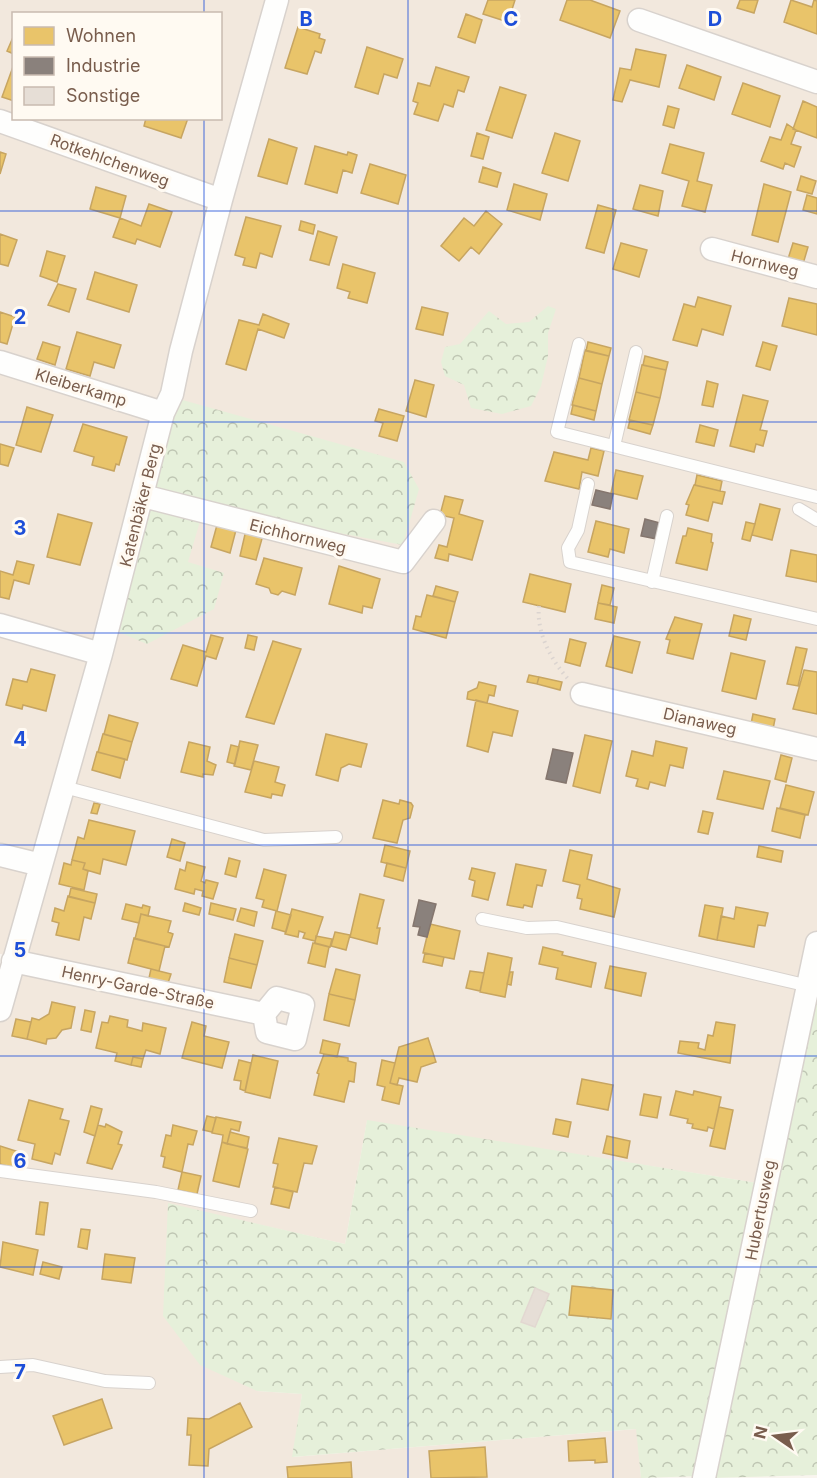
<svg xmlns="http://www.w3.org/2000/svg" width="817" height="1478" viewBox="0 0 817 1478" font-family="Inter,sans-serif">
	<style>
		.residential { fill: #f2e8dd; fill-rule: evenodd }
		.forest { fill: url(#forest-crowns) }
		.homes { fill: #e9c46a; stroke: #c7a561; stroke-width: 1.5 }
		.industry { fill: #8a817c; stroke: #85766e; stroke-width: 1.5 }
		.building { fill: #e6ded6; stroke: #e2d8d1; stroke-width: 1.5 }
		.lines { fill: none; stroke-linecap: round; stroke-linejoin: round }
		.service-casing { stroke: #d8d2cd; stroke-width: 14 }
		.minor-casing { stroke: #d8d2cd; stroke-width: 25 }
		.path { stroke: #dbd4d0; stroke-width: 4; stroke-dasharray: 1.5 4.5; stroke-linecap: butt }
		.service { stroke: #fefefd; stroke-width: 12 }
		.minor { stroke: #fefefd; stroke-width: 22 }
		.grid { fill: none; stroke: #1d4ed8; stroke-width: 1.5; stroke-opacity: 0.55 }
		.labels { text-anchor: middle; stroke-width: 6; stroke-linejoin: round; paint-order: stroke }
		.street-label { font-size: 16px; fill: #795d4d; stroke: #fffaf2 }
		.grid-label { font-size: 20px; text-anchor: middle; font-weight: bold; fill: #1d4ed8; stroke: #fffaf2; stroke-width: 6; stroke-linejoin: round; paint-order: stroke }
	</style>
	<defs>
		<pattern id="forest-crowns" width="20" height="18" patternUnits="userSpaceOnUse" patternTransform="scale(1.5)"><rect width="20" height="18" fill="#e6f0da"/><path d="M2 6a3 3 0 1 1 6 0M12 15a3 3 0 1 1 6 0" fill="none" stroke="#bfc6b3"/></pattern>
	</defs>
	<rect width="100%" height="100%" fill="#f9f5ef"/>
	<!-- residential -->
	<path class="residential" d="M0 0H817V975L757 1183 367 1121 345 1244 168 1204 257 1391 302 1394 293 1457 637 1429 641 1478H0V983L7 955 0 954ZM14 14H220V118H14Z"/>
	<!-- forest -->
	<path class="forest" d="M548 306 556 309 548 333V356L541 386 531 406 502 414 471 408 464 385 445 376 441 362 445 347 460 344 489 311 506 324 529 322Z
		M179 399 404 462 419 489 403 545 204 508 188 562 224 573 214 609 147 644 114 630Z
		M817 975V1475L710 1478Z
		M367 1120 757 1183 700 1476 641 1478 636 1429 292 1457 302 1394 257 1391 200 1365 163 1316 168 1203 345 1244Z"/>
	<!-- homes -->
	<path class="homes" d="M488 0H515L508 22 483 14Z
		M567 0H590L620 11 610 38 560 20Z
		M740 0H758L754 13 737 8Z
		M791 0 812 7 814 0 817 1V34L784 22Z
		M466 14 482 20 475 43 458 37Z
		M298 27 320 34 319 38 325 40 321 53 315 51 307 74 285 68Z
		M14 35V54L7 51Z
		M367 47 403 59 397 78 384 74 378 94 355 87Z
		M636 49 666 55 659 87 630 80 622 102 613 100 620 68 631 70Z
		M14 64V101L2 97Z
		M687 65 721 77 714 100 679 88Z
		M436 67 469 77 464 92 458 90 453 107 444 104 438 121 414 114 418 103 413 101 418 83 430 86Z
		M743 83 780 96 770 127 732 114Z
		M500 87 526 95 512 138 486 130Z
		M803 101 817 107V138L793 129Z
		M668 106 679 109 674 128 663 125Z
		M146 118H188L181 138 144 126Z
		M787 124 796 130 791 144 801 147 794 167 785 163 783 169 761 161 770 137 781 140Z
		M477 133 489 137 483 159 471 156Z
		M555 133 580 141 568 181 542 173Z
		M269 139 297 148 287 184 258 176Z
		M670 144 704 153 697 181 712 185 705 212 682 206 689 181 662 173Z
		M315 146 347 155 348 152 357 155 352 173 343 170 337 193 305 184Z
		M0 152 6 154 0 174Z
		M370 164 406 175 398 204 361 193Z
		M483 167 501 173 497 187 479 182Z
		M801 176 816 181 812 194 797 190Z
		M514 184 547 194 540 220 507 210Z
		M764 184 791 192 778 242 752 235Z
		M640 185 663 191 658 216 633 209Z
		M96 187 126 196 120 218 90 209Z
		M807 195 817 198V214L803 210Z
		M149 204 172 212 160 247 137 239 135 244 113 237 120 218 141 226Z
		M598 205 616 210 604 253 586 248Z
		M486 211 502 224 479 254 471 247 459 261 441 246 464 218 474 226Z
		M246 217 281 226 272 257 260 253 256 268 243 265 245 258 235 255Z
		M301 221 315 225 313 234 299 230Z
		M318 231 337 237 329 265 310 260Z
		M0 234 17 240 8 266 0 264Z
		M621 243 647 250 639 277 613 269Z
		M793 243 808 247 803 264 788 259Z
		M47 251 65 256 57 282 40 276Z
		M343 264 375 273 367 303 348 298 350 292 337 288Z
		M95 272 137 285 129 312 87 299Z
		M58 284 76 289 69 312 48 305Z
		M698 297 731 306 723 335 702 329 697 346 673 340 684 304 695 307Z
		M789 298 817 304V335L782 326Z
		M422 307 448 313 443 335 416 329Z
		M0 312 15 317 7 344 0 342Z
		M263 314 289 324 284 338 258 329 246 370 226 364 239 320 259 325Z
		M77 332 121 345 114 368 94 362 90 376 66 369Z
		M43 342 60 347 55 365 37 359Z
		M588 342 611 348 609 356 586 351Z
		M763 342 777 346 770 370 756 366Z
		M585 350 609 356 602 384 579 378Z
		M645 356 668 362 666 370 643 365Z
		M642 365 666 370 660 398 636 392Z
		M579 378 602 384 596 411 572 405Z
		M415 380 434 385 426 417 406 411Z
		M707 381 718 384 713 407 702 405Z
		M636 392 660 398 653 425 629 420Z
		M743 395 768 401 760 430 767 431 763 446 756 444 754 452 730 446Z
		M573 405 596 411 594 420 571 414Z
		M27 407 53 415 41 452 16 445Z
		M379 409 404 416 397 441 379 436 383 423 375 421Z
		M630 420 653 425 650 434 628 428Z
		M83 424 127 437 119 465 116 464 114 471 92 465 94 457 74 451Z
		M700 425 718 430 714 446 696 442Z
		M0 444 14 448 8 466 0 464Z
		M591 448 604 451 598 476 582 472 579 489 545 481 554 452 588 460Z
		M616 470 643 476 637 499 611 493Z
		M697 475 722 481 720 491 695 485Z
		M694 485 725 492 722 504 713 502 708 521 686 515 689 505 686 504Z
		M445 496 463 500 459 514 483 521 472 560 449 554 448 561 435 558 439 545 447 547 454 518 440 515Z
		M760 504 780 509 772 540 752 535Z
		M58 514 92 523 80 565 47 557Z
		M596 521 629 529 624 553 610 549 608 557 588 552Z
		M746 522 755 524 750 541 742 539Z
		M217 525 236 530 230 553 211 547Z
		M688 528 712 534 711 542 713 543 707 570 676 563 683 536H686Z
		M246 530 263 535 256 560 240 556Z
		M791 550 817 555V582L786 576Z
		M264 558 302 568 295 595 282 591 278 595 271 593 269 588 256 584Z
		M17 561 34 565 29 584 14 580 9 599 0 597V571L13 575Z
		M339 566 380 579 372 608 363 606 362 613 329 604Z
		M530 574 571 584 565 612 523 602Z
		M602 585 614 588 610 605 598 603Z
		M436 586 458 592 455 602 433 596Z
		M427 595 455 602 446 638 413 629 416 616 421 617Z
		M598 603 617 607 614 623 595 619Z
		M734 615 751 619 746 640 729 636Z
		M675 617 702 624 693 659 667 653 670 640 666 639Z
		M211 635 223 638 216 659 206 656 197 686 171 679 183 645 206 652Z
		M248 635 257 637 254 650 245 648Z
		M614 636 640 642 632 673 606 666Z
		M570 639 586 643 580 666 565 662Z
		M273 641 301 649 274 724 246 717Z
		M796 647 807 649 798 686 787 684Z
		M731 653 765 661 756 699 722 691Z
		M31 669 55 675 46 711 23 705 22 709 6 705 13 679 27 682Z
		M804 670 817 672V714L793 709Z
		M529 675 539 677 537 684 527 682Z
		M539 677 562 682 560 690 537 684Z
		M479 682 496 686 494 696 489 695 487 703 467 699 468 692 477 688Z
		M476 700 518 711 512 736 493 732 488 752 467 746Z
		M753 714 775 719 773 729 751 724Z
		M109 715 138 723 132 742 104 734Z
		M103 734 132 742 127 760 98 752Z
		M326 734 367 744 361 767 349 764 341 768 338 781 316 775Z
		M585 735 612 741 600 793 573 786Z
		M240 741 258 745 251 770 234 766Z
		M656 741 687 748 683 768 670 765 665 786 650 782 648 789 636 786 638 779 626 776 632 751 653 756Z
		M189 742 210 747 207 761 216 765 213 775 203 774V777L181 772Z
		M231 745 239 747 235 764 227 762Z
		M97 752 125 759 120 778 92 770Z
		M781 755 792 758 786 782 775 779Z
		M254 761 279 767 275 782 285 785 282 796 272 794 271 798 245 792Z
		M724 771 770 781 763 809 717 799Z
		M786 785 814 792 808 815 780 808Z
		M383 800 399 804 400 800 411 803 413 806 410 818 403 820 397 843 373 838Z
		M94 803 100 804 97 814 91 813Z
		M777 808 805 815 800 838 772 831Z
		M703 811 713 813 708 834 698 832Z
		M89 820 135 831 126 865 103 859 100 874 83 869 85 863 72 860 78 837 84 839Z
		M172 839 185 843 180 861 167 857Z
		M385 845 410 851 406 868 381 862Z
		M759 846 783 851 781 862 757 857Z
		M570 850 592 855 587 879 620 889 614 917 580 909 582 899 577 898 580 885 563 881Z
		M229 858 240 861 236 877 225 874Z
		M72 860 85 863 83 869 88 871 84 890 59 884 64 863 71 865Z
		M187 862 205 867 201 881 205 883 206 880 218 883 213 899 202 896 203 891 195 889 194 894 175 889 180 869 185 871Z
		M387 863 406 868 403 881 384 876Z
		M516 864 546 870 542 886 537 885 532 907 524 905 523 908 507 905Z
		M472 868 495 873 488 900 472 896 475 881 469 879Z
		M264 869 286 875 277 911 262 907 264 900 256 898Z
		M71 888 97 894 95 903 69 897Z
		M360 894 384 900 377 928H380L377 944 350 937Z
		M68 896 95 903 91 919 84 917 79 940 56 935 59 923 52 921 55 908 64 911Z
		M185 903 201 908 199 915 183 911Z
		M211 903 236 909 233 920 209 914Z
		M126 904 142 908 143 905 150 907 148 916 141 914 139 923 122 919Z
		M705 905 723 908 717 940 699 936Z
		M736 907 768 913 765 926 758 925 754 947 717 940 721 916 734 919Z
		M241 908 257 912 254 926 237 921Z
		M292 909 323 917 315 941 303 938 305 933 299 931 298 937 285 934Z
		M276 911 291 915 286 932 272 928Z
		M141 914 171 921 168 932 173 934 169 947 135 939Z
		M430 924 460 931 454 959 423 953Z
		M335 932 350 935 346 950 331 946Z
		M235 934 263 941 257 965 229 958Z
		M316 936 332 939 330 947 315 943Z
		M134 938 165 946 159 971 128 963Z
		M313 943 329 947 325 967 308 963Z
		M543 947 563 952 562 955 596 963 591 987 556 979 558 968 539 964Z
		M425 953 444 957 442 966 423 962Z
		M488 953 512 958 505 997 480 992Z
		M229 958 257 965 251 988 224 982Z
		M610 966 646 973 641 996 605 988Z
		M151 969 171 974 168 983 149 978Z
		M336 969 360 975 355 1000 329 994Z
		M470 971 484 973 480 991 466 988Z
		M510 972H513L511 985 507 984Z
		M329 994 355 1000 349 1026 324 1020Z
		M52 1002 75 1007 71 1028 62 1030 56 1038 47 1039 46 1044 27 1039 32 1018 39 1020 49 1014Z
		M85 1010 95 1012 91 1032 81 1030Z
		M110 1016 128 1020 127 1027 142 1031 143 1023 166 1028 160 1054 146 1050 143 1059 133 1057 131 1065 115 1061 117 1053 96 1048 102 1022 108 1023Z
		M16 1019 31 1022 27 1039 12 1036Z
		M192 1022 206 1026 204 1036 229 1042 222 1068 182 1058Z
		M716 1022 735 1025 730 1063 678 1053 680 1041 699 1043 698 1048 705 1050 708 1035 713 1036Z
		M428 1038 436 1062 421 1067 417 1082 399 1078 397 1085 390 1083 399 1047Z
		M323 1040 340 1044 337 1057 320 1053Z
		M324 1054 348 1058V1061L356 1063 354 1082 349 1081 344 1102 314 1095 319 1074 317 1073Z
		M253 1055 278 1061 270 1098 245 1092Z
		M133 1057 143 1059 141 1067 131 1065Z
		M239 1060 251 1063 245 1091 240 1089 241 1081 234 1080Z
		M382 1060 395 1063 390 1083 403 1086 399 1104 382 1100 385 1087 377 1085Z
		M582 1079 613 1085 608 1110 577 1104Z
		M676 1091 693 1095 694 1091 721 1097 714 1129 708 1127 707 1131 692 1128 693 1124 687 1123 688 1119 670 1115Z
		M644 1094 661 1097 657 1118 640 1115Z
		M29 1100 63 1109 60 1119 69 1121 60 1155 55 1153 52 1164 32 1159 35 1144 18 1140Z
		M91 1106 102 1109 95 1136 84 1132Z
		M719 1107 733 1110 725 1149 710 1146Z
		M207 1116 216 1118 212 1132 203 1130Z
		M216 1117 241 1122 239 1131 231 1129 227 1144 222 1142 223 1135 212 1133Z
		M556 1119 571 1122 568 1137 553 1134Z
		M106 1124 122 1132 118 1144 122 1145 112 1169 87 1163 98 1125 105 1127Z
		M173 1125 197 1131 193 1145 188 1144 182 1172 163 1167 165 1157 161 1156 166 1135 171 1136Z
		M230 1132 249 1137 247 1148 227 1144Z
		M607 1136 630 1141 627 1158 603 1153Z
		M279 1138 317 1146 312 1164 304 1163 297 1192 273 1187 278 1164 273 1163Z
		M222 1142 248 1149 239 1187 213 1181Z
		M0 1146 22 1153 18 1169 0 1164Z
		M182 1172 201 1176 197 1194 178 1190Z
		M275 1187 293 1192 289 1208 271 1204Z
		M40 1202 48 1203 44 1235 36 1234Z
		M81 1229 90 1230 87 1249 78 1247Z
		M3 1242 38 1250 33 1275 0 1267Z
		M105 1254 135 1258 131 1283 102 1279Z
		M43 1262 62 1267 59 1279 40 1274Z
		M572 1286 613 1290 611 1319 569 1315Z
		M102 1399 112 1428 64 1445 53 1416Z
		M240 1403 252 1427 209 1449 208 1466 189 1465 191 1435H187L188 1418 209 1419Z
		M605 1438 607 1462 595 1463V1460L569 1461 568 1441Z
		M485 1447 487 1477 431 1478 429 1451Z
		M351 1462 352 1478H288L287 1467Z"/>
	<!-- industry -->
	<path class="industry" d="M596 490 613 494 610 509 592 505Z
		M645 519 660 523 657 539 641 536Z
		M553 749 573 753 566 783 546 779Z
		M419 900 436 904 427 937 418 935 420 927 413 926Z"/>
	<!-- building -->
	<path class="building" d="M535 1288 549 1294 535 1327 521 1322Z"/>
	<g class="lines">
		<defs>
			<path id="service" d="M579 344 557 432 817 497
				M614 446 636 352
				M588 484 578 530 568 548 570 562 817 619
				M799 509 817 520
				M652 582 667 516
				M64 787 264 840 336 837
				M482 919 527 928 557 927 809 986
				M0 1171 156 1192 251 1211
				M0 1367 33 1365 105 1381 149 1383"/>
			<path id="minor" d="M639 20 817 82
				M0 121 221 200
				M712 249 817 277
				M0 362 163 413
				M143 496 403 562 434 521
				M0 625 101 654
				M582 694 817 749
				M0 855 41 865
				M13 961 264 1014 267 1032 295 1039 303 1005 277 998 264 1014
				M0 1010 101 654 163 413 172 394 181 351 221 200 277 0
				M704 1478 817 943"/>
		</defs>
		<!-- service casing -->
		<use href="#service" class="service-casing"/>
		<!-- minor casing -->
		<use href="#minor" class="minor-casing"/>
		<!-- path -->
		<path class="path" d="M539 606C536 633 552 662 570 681"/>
		<!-- service -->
		<use href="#service" class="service"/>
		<!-- minor -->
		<use href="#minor" class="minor"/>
	</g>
	<!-- grid -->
	<path class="grid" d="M204 0V14M408 0V1478M613 0V1478M204 118V1478M0 211H817M0 422H817M0 633H817M0 845H817M0 1056H817M0 1267H817"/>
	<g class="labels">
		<!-- street labels -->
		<g class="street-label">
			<text transform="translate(110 160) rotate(20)" y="6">Rotkehlchenweg</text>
			<text transform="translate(765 263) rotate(14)" y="6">Hornweg</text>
			<text transform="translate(81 387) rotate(17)" y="6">Kleiberkamp</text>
			<text transform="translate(140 505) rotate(-76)" y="6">Katenbäker Berg</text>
			<text transform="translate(298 536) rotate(14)" y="6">Eichhornweg</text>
			<text transform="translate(700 721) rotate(13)" y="6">Dianaweg</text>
			<text transform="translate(138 987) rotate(12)" y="6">Henry-Garde-Straße</text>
			<text transform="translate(760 1210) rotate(-79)" y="6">Hubertusweg</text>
		</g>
	</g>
	<g class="grid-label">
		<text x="306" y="26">B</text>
		<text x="511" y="26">C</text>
		<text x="715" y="26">D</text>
		<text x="20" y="324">2</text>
		<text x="20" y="535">3</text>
		<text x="20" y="746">4</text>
		<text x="20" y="957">5</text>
		<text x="20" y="1168">6</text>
		<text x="20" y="1379">7</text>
	</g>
	<!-- legend -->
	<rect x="12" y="12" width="210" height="108" fill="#fffaf2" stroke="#c9bbb0" stroke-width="1.5"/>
	<rect x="24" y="27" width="30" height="18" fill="#e9c46a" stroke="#c9bbb0" stroke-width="1.5"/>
	<text x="66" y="42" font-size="18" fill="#795d4d">Wohnen</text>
	<rect x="24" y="57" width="30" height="18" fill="#8a817c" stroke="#c9bbb0" stroke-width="1.5"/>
	<text x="66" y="72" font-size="18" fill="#795d4d">Industrie</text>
	<rect x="24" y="87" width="30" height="18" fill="#e6ded6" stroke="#c9bbb0" stroke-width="1.5"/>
	<text x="66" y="102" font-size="18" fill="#795d4d">Sonstige</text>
	<!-- north arrow -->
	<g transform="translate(775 1436) rotate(284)" stroke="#fffaf2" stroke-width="4.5" paint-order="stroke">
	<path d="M0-4.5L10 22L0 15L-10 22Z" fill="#795d4d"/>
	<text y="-9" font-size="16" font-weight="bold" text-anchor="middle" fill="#795d4d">N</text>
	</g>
</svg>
